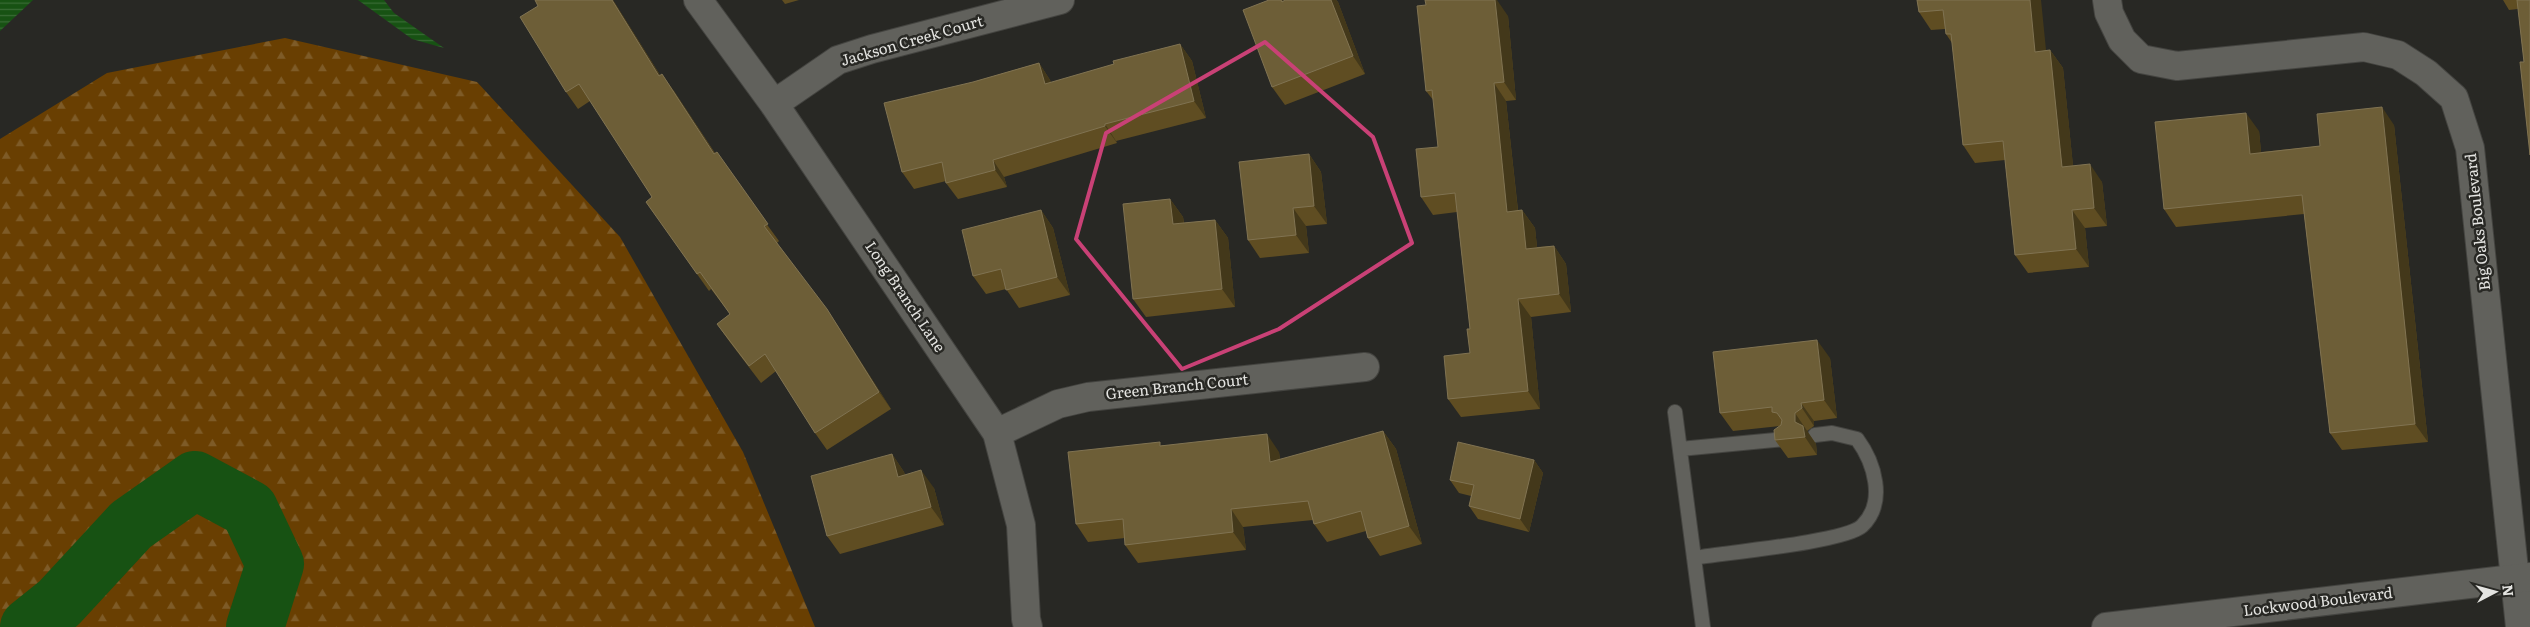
<svg xmlns="http://www.w3.org/2000/svg" width="2530" height="627" viewBox="0 0 2530 627" font-family="Literata,serif">
	<style>
		.forest { fill: url(#forest-firs) }
		.water { fill: url(#water-rules) }
		.lines { fill: none; stroke-linecap: round; stroke-linejoin: round }
		.river { stroke: #175213; stroke-width: 58 }
		.lane-casing { stroke: #444440; stroke-width: 16 }
		.street-casing { stroke: #444440; stroke-width: 30 }
		.secondary-casing { stroke: #444440; stroke-width: 30 }
		.lane { stroke: #61615c; stroke-width: 14 }
		.street { stroke: #61615c; stroke-width: 28 }
		.secondary { stroke: #61615c; stroke-width: 28 }
		.wall { fill: #5f4d22 }
		.shaded-wall { fill: #43381a }
		.building { fill: #6d5e37; stroke: #807352 }
		.marked { fill: none; stroke: #c94176; stroke-width: 4; stroke-linejoin: round }
		.labels { text-anchor: middle; stroke-width: 5; stroke-linejoin: round; paint-order: stroke }
		.street-label { font-size: 15px; fill: #e4e4e1; stroke: #282824 }
	</style>
	<defs>
		<pattern id="forest-firs" width="22" height="20" patternUnits="userSpaceOnUse" patternTransform="scale(1.25)"><rect width="22" height="20" fill="#693f02"/><path d="M5 1l3.5 6h-7zM16 11l3.5 6h-7z" fill="#7e5b27"/></pattern>
		<pattern id="water-rules" width="6" height="5" patternUnits="userSpaceOnUse" patternTransform="scale(1.25)"><rect width="6" height="5" fill="#175213"/><path d="M0 2.5h6" fill="none" stroke="#396b35"/></pattern>
	</defs>
	<rect width="100%" height="100%" fill="#282824"/>
	<!-- forest -->
	<path class="forest" d="M285 38 477 82 620 237 743 452 815 627H0V139L107 73Z"/>
	<!-- water -->
	<path class="water" d="M0 0H33L0 31Z
		M358 0H384L394 13 444 48 412 39Z"/>
	<g class="lines">
		<!-- river -->
		<path class="river" d="M29 627 59 603 131 525 195 480 249 509 275 564 255 627"/>
		<defs>
			<path id="lane" d="M1675 412 1703 627
				M1680 449 1786 439
				M1694 558C1723 553 1845 542 1862 526 1887 502 1874 462 1857 439L1832 433 1815 435"/>
			<path id="street" d="M698 0 774 104 997 433 1021 525 1026 619 1028 627
				M2107 0 2109 13 2122 40 2141 59 2177 66 2364 47 2398 55 2426 73 2454 98 2470 148 2520 627
				M774 104 838 60 872 49 1060 0
				M997 433 1058 404 1088 397 1365 367"/>
			<path id="secondary" d="M2106 627 2530 577"/>
		</defs>
		<!-- lane casing -->
		<use href="#lane" class="lane-casing"/>
		<!-- street casing -->
		<use href="#street" class="street-casing"/>
		<!-- secondary casing -->
		<use href="#secondary" class="secondary-casing"/>
		<!-- lane -->
		<use href="#lane" class="lane"/>
		<!-- street -->
		<use href="#street" class="street"/>
		<!-- secondary -->
		<use href="#secondary" class="secondary"/>
	</g>
	<!-- wall -->
	<path class="wall" d="M613 0 660 75 674 91 715 153 779 241 777 243 838 326 891 409 827 450 815 433 776 371 761 383 729 341 717 324 730 314 711 289 709 291 646 202 652 197 590 101 578 109 566 92 538 6Z
		M782 0H799L785 4Z
		M1269 0H1282L1283 1 1285 0H1336L1338 2 1365 74 1285 105 1272 87Z
		M1917 0 2046 51 2050 50 2063 68 2073 166 2102 182 2107 226 2085 228 2089 267 2028 273 2015 255 2005 160 1975 163 1963 145 1952 43 1946 34 1945 29 1931 30 1919 12Z
		M2503 0H2530L2524 62 2518 9 2509 10Z
		M1426 5 1508 16 1516 100 1506 101 1518 210H1522L1535 228 1537 247 1554 246 1566 264 1571 312 1531 317 1540 409 1461 417 1448 399 1470 353V329L1457 212 1433 215 1421 197 1438 147 1434 101 1426 91Z
		M1180 44 1192 61 1206 118 1116 141 1117 143 1004 177 1007 187 958 199 946 183V181L914 189 902 172 973 82 1039 63 1050 80 1051 83Z
		M2394 125 2428 442 2342 450 2330 433 2304 214 2176 227 2164 209 2259 131 2261 152 2320 146Z
		M1309 154 1321 172 1327 224 1306 226 1309 253 1260 258 1248 240Z
		M1170 199 1183 217 1184 223 1215 220 1228 238 1235 307 1146 317 1133 299Z
		M1041 210 1053 228 1070 295 1019 308 1006 289 986 294 973 276Z
		M1830 358 1837 418 1814 421V426L1807 431 1816 444 1817 455 1788 458 1775 440 1780 426 1733 431 1720 413Z
		M1383 431 1396 449 1422 544 1380 556 1368 538 1366 531 1327 542 1314 524 1313 520 1243 527 1246 550 1138 563 1125 545V538L1088 542 1076 524 1162 445 1279 452 1280 460Z
		M892 454 904 472 905 475 934 488 944 525 840 554 827 536Z
		M1534 460 1543 473 1529 532 1478 519 1469 506 1471 496 1459 493 1450 480Z"/>
	<!-- shaded-wall -->
	<path class="shaded-wall" d="M612 0H613L671 93 659 76Z
		M1331 0H1336L1338 2 1365 74 1353 56Z
		M1486 0H1497L1508 16 1516 100 1504 82Z
		M2030 0H2041L2048 70 2035 52Z
		M1180 44 1192 61 1206 118 1194 101Z
		M2050 50 2063 68 2075 185 2062 167Z
		M1039 63 1050 80 1057 101 1045 84Z
		M662 74 674 91 726 171 714 154Z
		M1494 83 1506 101 1520 230 1507 212Z
		M2382 107 2394 125 2428 442 2415 424Z
		M2246 113 2259 131 2263 172 2250 154Z
		M1105 124 1116 141 1117 143 1105 126Z
		M1309 154 1321 172 1327 224 1314 206Z
		M993 160 1004 177 1007 187 995 170Z
		M2090 164 2102 182 2107 226 2094 208Z
		M1170 199 1183 217 1186 242 1173 224Z
		M1293 208 1306 226 1309 253 1296 235Z
		M1041 210 1053 228 1070 295 1057 277Z
		M1522 210 1535 228 1539 266 1526 249Z
		M2072 210 2085 228 2089 267 2076 249Z
		M1215 220 1228 238 1235 307 1222 289Z
		M1554 246 1566 264 1571 312 1559 294Z
		M1518 299 1531 317 1540 409 1528 391Z
		M827 309 838 326 891 409 879 392Z
		M1817 340 1830 358 1837 418 1824 400Z
		M1801 403 1814 421V426L1802 408Z
		M1795 413 1816 444 1817 455 1795 422Z
		M1383 431 1396 449 1422 544 1409 526Z
		M1267 434 1279 452 1282 480 1270 462Z
		M892 454 904 472 911 495 898 477Z
		M1534 460 1543 473 1529 532 1520 519Z
		M921 470 934 488 944 525 931 507Z
		M1231 509 1243 527 1246 550 1233 532Z"/>
	<!-- building -->
	<path class="building" d="M535 0H612L659 76 662 74 714 154 717 152 768 224 764 226 827 309 879 392 815 433 765 354 749 366 717 324 730 314 700 272 697 274 646 202 652 197 579 84 566 92 520 17 538 6Z
		M1269 0H1281L1282 2 1285 0H1331L1353 56 1272 87 1243 10Z
		M1425 0H1495L1504 82 1494 83 1507 212 1522 210 1526 249 1554 246 1559 294 1518 299 1528 391 1448 399 1444 356 1470 353 1467 329H1470L1455 193 1421 197 1416 149 1438 147 1432 90 1426 91 1417 6 1426 5Z
		M1917 0H2030L2035 52 2050 50 2062 167 2090 164 2094 208 2072 210 2076 249 2015 255 2003 141 1963 145 1951 34H1946L1943 10 1919 12Z
		M2517 0H2530V155L2520 62H2524Z
		M1180 44 1194 101 1105 124V126L993 160 995 170 946 183 942 162 902 172 884 103 973 82 1039 63 1045 84 1114 64 1113 61Z
		M2382 107 2415 424 2330 433 2302 195 2164 209 2155 122 2246 113 2250 154 2320 146 2317 114Z
		M1309 154 1314 206 1293 208 1296 235 1248 240 1239 162Z
		M1170 199 1173 224 1215 220 1222 289 1133 299 1123 204Z
		M1041 210 1057 277 1006 290 1001 269 973 276 962 230Z
		M1817 340 1824 400 1801 403 1802 408 1795 413V422L1803 426 1805 437 1775 440 1774 430 1781 425 1782 420 1777 413 1772 412V407L1720 413 1713 352Z
		M1383 431 1409 526 1368 538 1361 511 1314 524 1308 501 1231 509 1233 532 1125 545 1123 519 1076 524 1068 452 1160 442V446L1267 434 1270 462Z
		M1458 442 1534 460 1520 519 1469 506 1474 485 1450 480Z
		M892 454 898 477 921 470 931 507 827 536 811 476Z"/>
	<!-- marked area -->
	<path class="marked" d="M1265 42 1373 137 1412 243 1279 329 1182 369 1076 239 1106 133Z"/>
	<g class="labels">
		<!-- street labels -->
		<g class="street-label">
			<text transform="translate(912 41) rotate(-16)" y="5">Jackson Creek Court</text>
			<text transform="translate(2478 222) rotate(-96)" y="5">Big Oaks Boulevard</text>
			<text transform="translate(905 297) rotate(56)" y="5">Long Branch Lane</text>
			<text transform="translate(1177 387) rotate(-6)" y="5">Green Branch Court</text>
			<text transform="translate(2318 602) rotate(-7)" y="5">Lockwood Boulevard</text>
		</g>
	</g>
	<!-- north arrow -->
	<g transform="translate(2495 592) rotate(84)" stroke="#282824" stroke-width="4" paint-order="stroke">
	<path d="M0-4L9 19L0 12L-9 19Z" fill="#e4e4e1"/>
	<text y="-8" font-size="14" font-weight="bold" text-anchor="middle" fill="#e4e4e1">N</text>
	</g>
</svg>
